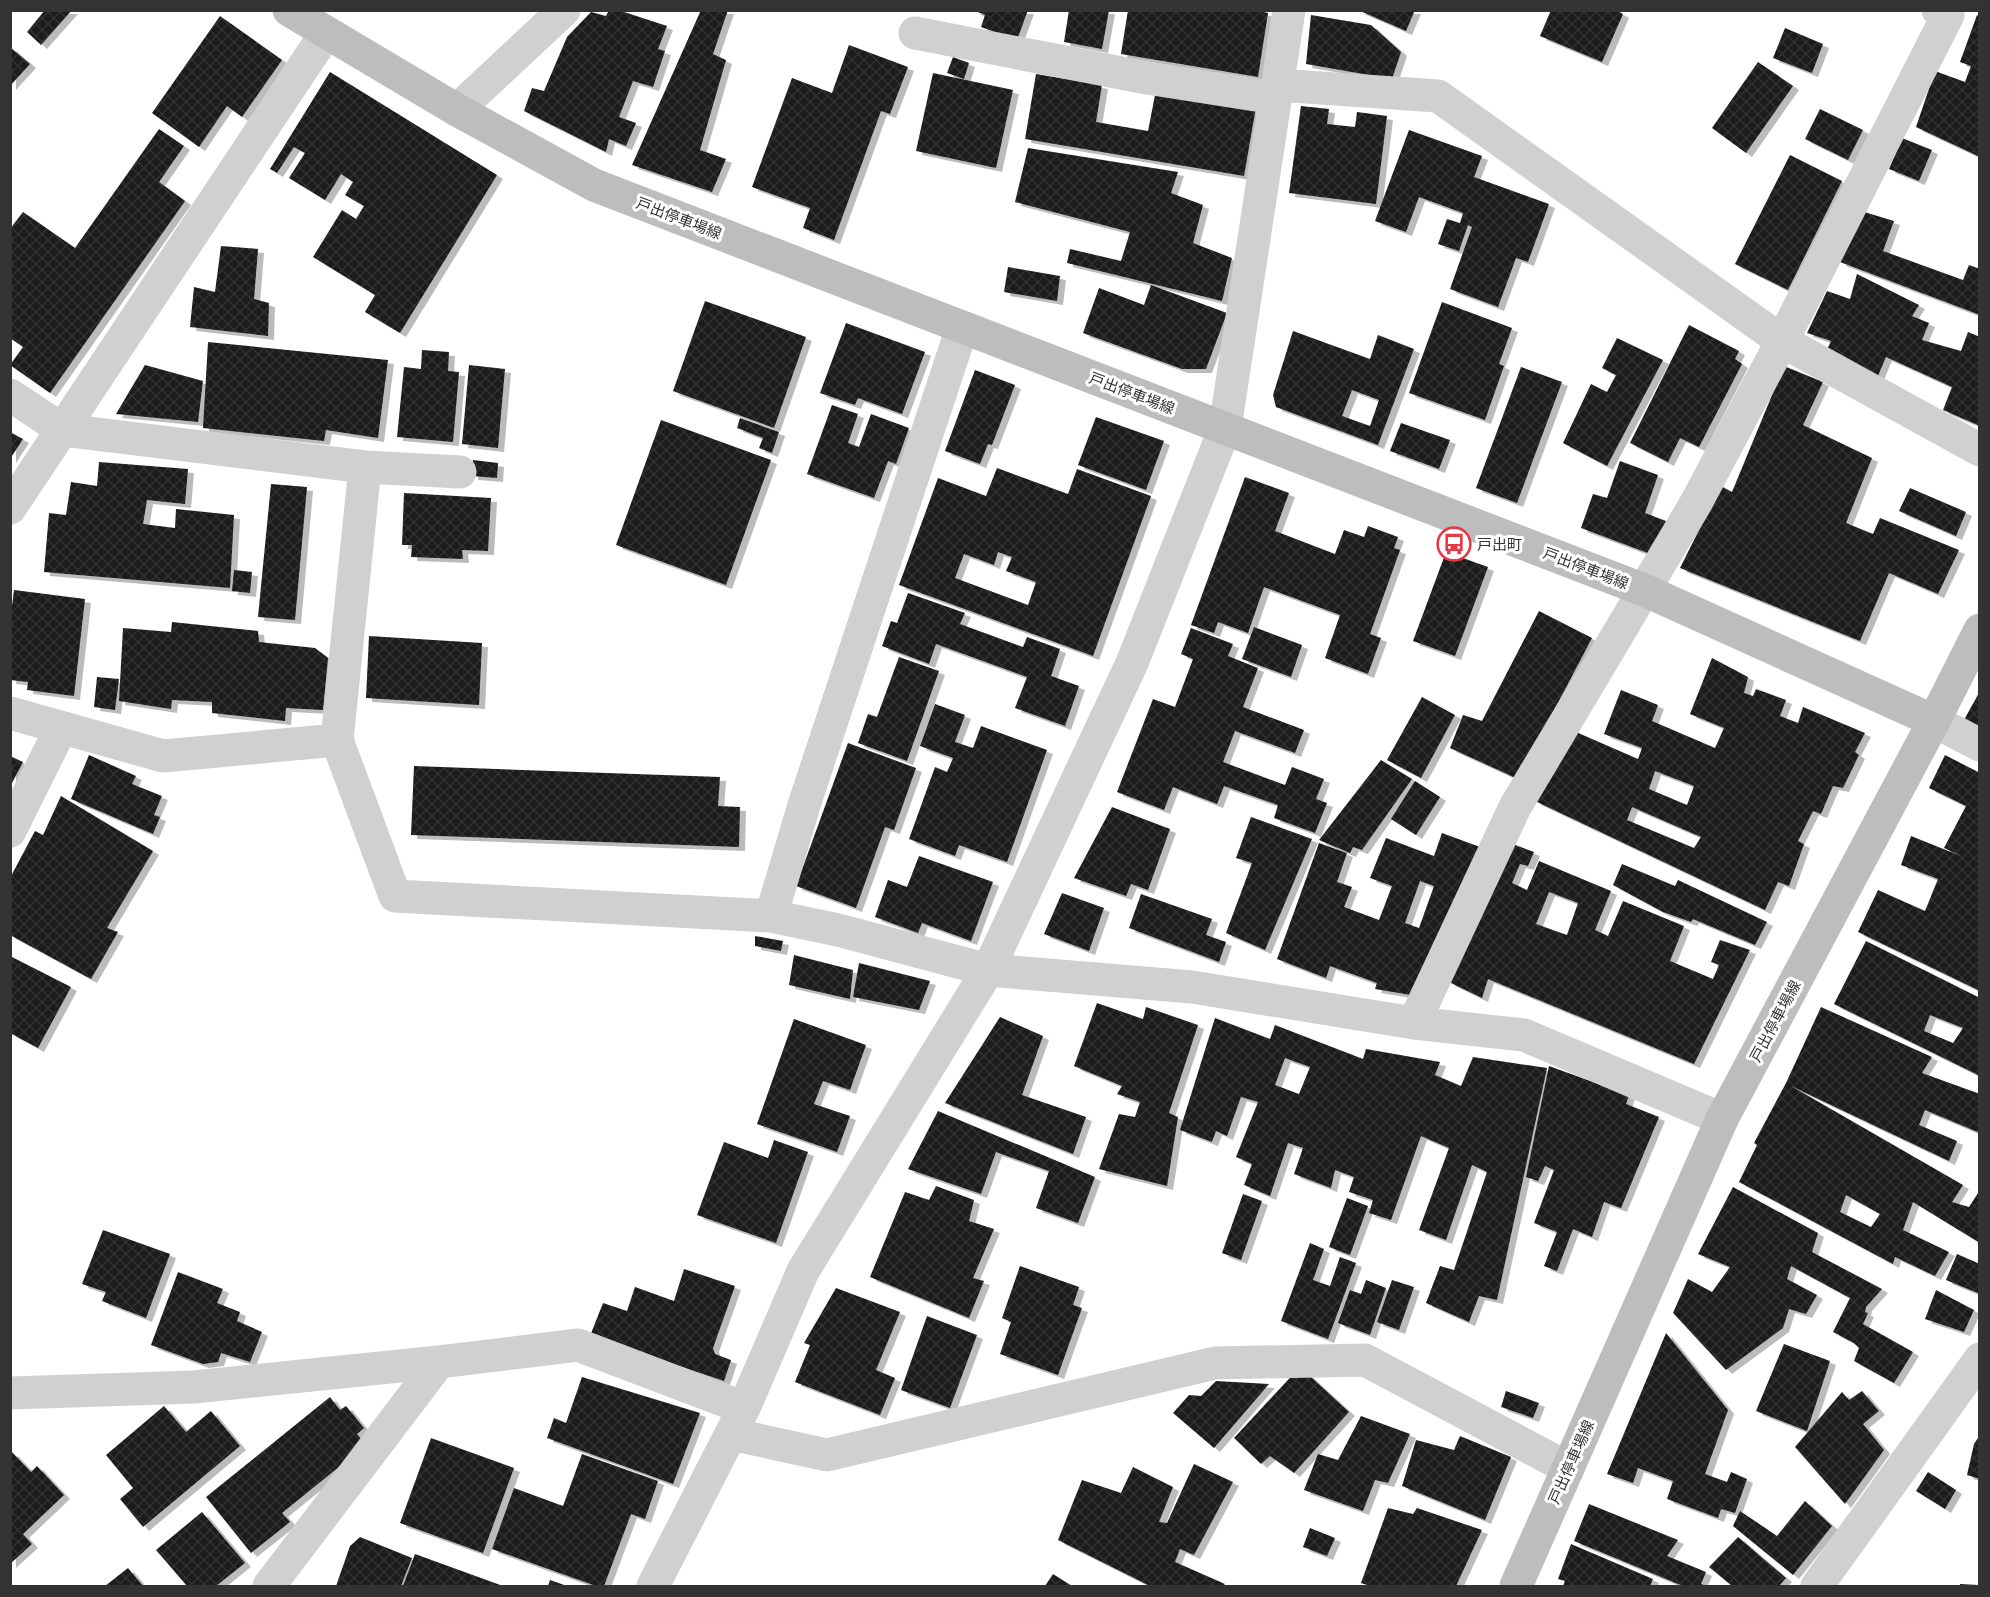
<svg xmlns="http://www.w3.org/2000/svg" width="1990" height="1597" font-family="Montserrat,'Noto Sans JP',sans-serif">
	<defs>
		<pattern id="building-cross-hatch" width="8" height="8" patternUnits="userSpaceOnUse" patternTransform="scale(1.5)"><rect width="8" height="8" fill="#1a1a1a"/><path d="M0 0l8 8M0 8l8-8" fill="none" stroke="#333"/></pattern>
		<filter id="shadow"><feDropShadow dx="6" dy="4" stdDeviation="0" flood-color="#0004"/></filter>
	</defs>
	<rect width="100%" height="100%" fill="#fff"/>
	<path fill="url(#building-cross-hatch)" fill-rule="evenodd" filter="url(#shadow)" d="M45,10H72L41,45L27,32Z
		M609,10H618L667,26L658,49L665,51L653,87L633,81L619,117L636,123L626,146L609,139L606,152L524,111L532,88L544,91L567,37L591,12L606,16Z
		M701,10H728L713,54L726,60L700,150L726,159L712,192L632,165Z
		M973,10H1028L1017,40L981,27L985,15Z
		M1069,10H1109L1102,49L1064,42Z
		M1128,10H1254L1268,13L1258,77L1121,54Z
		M1358,10H1415L1406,31Z
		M1551,10H1616L1623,14L1602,62L1540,36Z
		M1311,15L1371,25L1401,52L1392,79L1306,64Z
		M1977,15L1980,17V157L1916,127L1935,71L1965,82L1971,66L1960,62Z
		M220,16L282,60L242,117L227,106L199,147L152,113Z
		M1785,28L1823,44L1812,73L1773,58Z
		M849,45L908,67L890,114L881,111L834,240L803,228L810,208L752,187L792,78L832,93Z
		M10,47L30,64L10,86Z
		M953,57L969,63L964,79L947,73Z
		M1758,62L1793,86L1746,153L1712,128Z
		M330,72L497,175L400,333L365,312L375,295L313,257L342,210L356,219L364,206L345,195L353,182L341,174L325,200L289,178L305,153L294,147L277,173L270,169Z
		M933,73L1013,90L996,168L916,151Z
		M1036,74L1102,85L1096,122L1148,131L1156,90L1256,107L1244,176L1025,139Z
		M1301,106L1329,109L1327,124L1355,127L1357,112L1387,116L1376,204L1289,193Z
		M1820,109L1863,130L1848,160L1805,139Z
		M159,129L184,146L159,182L185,201L50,393L10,365L23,347L10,338V229L23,212L75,248Z
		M1409,130L1482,156L1474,177L1549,204L1528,262L1516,258L1498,307L1450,289L1472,227L1468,225L1459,251L1438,244L1447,219L1460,223L1463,213L1419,197L1406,232L1375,221Z
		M1902,138L1932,150L1919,181L1889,169Z
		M1028,148L1178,172L1171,193L1203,205L1193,243L1232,258L1222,301L1067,263L1070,249L1121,261L1130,232L1015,202Z
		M1790,155L1842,181L1788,290L1735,264Z
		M1861,211L1894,221L1883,251L1963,280L1969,265L1980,269V315L1840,262Z
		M221,246L258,249L254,299L269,303L268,336L190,327L194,287L215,292Z
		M1008,267L1060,276L1057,301L1004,292Z
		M1857,274L1919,305L1912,316L1929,323L1922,340L1961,351L1968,332L1980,337V426L1943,410L1952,387L1886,357L1877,378L1825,354L1831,341L1807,333L1827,291L1850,299Z
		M1151,285L1227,313L1206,369H1182L1083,333L1099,288L1144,305Z
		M705,301L806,337L774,428L673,391Z
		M1442,302L1512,328L1499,364L1504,366L1485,420L1409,393Z
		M846,323L925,352L902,414L858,398L855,405L820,393Z
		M1689,325L1739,351L1735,359L1742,364L1699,447L1680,438L1668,462L1630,443Z
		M1293,331L1370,359L1378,335L1414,349L1378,445L1276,407L1273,395ZM1352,390L1379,400L1370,426L1342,416Z
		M1617,338L1663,360L1607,466L1563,443L1591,384L1607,392L1616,375L1602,368Z
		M208,342L388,360L378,438L326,430L324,441L203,428Z
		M422,350L449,352L448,371L459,372L453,442L397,437L404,367L421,369Z
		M145,365L203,381L198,422L116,414Z
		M469,365L505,369L498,448L462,444Z
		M1784,366L1823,382L1803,425L1872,458L1846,523L1873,534L1880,518L1959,550L1938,594L1889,573L1860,641L1680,568L1721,486L1732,492Z
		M1521,367L1562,382L1517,503L1476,488Z
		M975,370L1015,385L992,445L988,444L980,464L945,451Z
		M832,405L858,414L848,443L859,447L871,414L909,428L896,464L888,461L874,498L807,474Z
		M1096,417L1164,441L1146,490L1078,465Z
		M740,418L779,432L772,453L759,448L763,438L737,428Z
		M661,420L771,460L726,585L616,545Z
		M1401,423L1450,440L1439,469L1390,451Z
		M10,432L23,439L10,459Z
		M473,460L498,463L497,478L472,476Z
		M1620,461L1658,475L1645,513L1666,521L1653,555L1581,528L1593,494L1607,498Z
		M99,462L188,469L185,504L147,500L143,524L175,528L176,509L234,515L230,588L44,572L49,513L66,515L71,482L97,486Z
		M997,468L1068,494L1077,469L1151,496L1093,656L899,585L938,478L986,496ZM998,552L1012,557L1006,571L1036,582L1028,605L955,578L964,554L994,565Z
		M1245,477L1289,493L1275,531L1335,554L1344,530L1364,537L1368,526L1398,537L1394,548L1400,550L1370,634L1381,638L1368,674L1325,658L1340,615L1264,587L1248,633L1218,622L1214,633L1191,625Z
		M271,484L307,487L295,620L258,617Z
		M1910,488L1966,512L1956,536L1899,511Z
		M404,493L491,498L488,551L462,550L463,559L411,557L412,545H402Z
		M1446,552L1488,567L1455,656L1413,641Z
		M234,570L252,572L250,593L232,591Z
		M14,590L85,599L74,696L27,690L28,682L10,680V622Z
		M908,593L965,613L960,624L1023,647L1027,637L1060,649L1051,676L1079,686L1065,726L1015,708L1027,677L936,644L929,664L882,646L891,621L897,623Z
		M1539,611L1592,638L1518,779L1450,748L1463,715L1482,721Z
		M172,622L258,631L259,642L315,648L328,658L323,710L286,708L285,721L212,713V702L172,700L171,709L119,701L123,628L171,632Z
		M1254,627L1302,645L1291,677L1242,659Z
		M1191,628L1233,644L1228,656L1258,668L1243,707L1304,730L1295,753L1235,731L1223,762L1285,785L1292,767L1324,779L1316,799L1327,803L1315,833L1274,818L1278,805L1224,786L1217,804L1173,787L1164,810L1117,792L1153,699L1175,707L1193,659L1181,654Z
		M369,636L482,643L479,705L366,698Z
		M899,657L939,671L907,761L858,743L868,714L877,717Z
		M1712,658L1748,677L1744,693L1753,696L1756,689L1786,700L1780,716L1798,723L1803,707L1865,733L1855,752L1859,755L1843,788L1833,786L1821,814L1813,811L1798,841L1804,844L1789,886L1778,882L1765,910L1535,801L1576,732L1638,759L1642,748L1604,734L1621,690L1658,705L1652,721L1715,748L1724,728L1690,714ZM1655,771L1694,786L1687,805L1649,789ZM1632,807L1701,837L1694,848L1627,820Z
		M97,677L119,679L115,710L94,707Z
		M1980,691V728L1964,720Z
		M1422,697L1455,715L1421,778L1387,760Z
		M935,704L965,715L955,742L973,748L981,726L1047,750L1007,862L959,845L955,856L909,839L935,767L947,772L953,758L920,746Z
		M848,743L916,768L894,830L885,827L856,908L796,886Z
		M89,755L136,776L132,784L162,796L154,815L160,817L153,834L71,799Z
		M1945,755L1980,773V991L1858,932L1878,890L1925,911L1938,879L1901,865L1911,836L1961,856L1944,848L1966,806L1929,788Z
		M10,756L23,762L10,787Z
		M1381,760L1412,779L1362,850L1353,847L1350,853L1319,840Z
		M414,766L720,777L718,806L740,807L739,847L411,835Z
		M1415,781L1440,797L1416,835L1391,819Z
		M61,796L153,851L107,928L118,932L91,979L10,935V878L35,831L43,835Z
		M1112,807L1170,829L1148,890L1131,884L1126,896L1074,878Z
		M1251,817L1312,839L1265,950L1226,933L1252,863L1236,858Z
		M1442,833L1480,847L1417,996L1375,989L1377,983L1330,966L1326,978L1277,959L1319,843L1347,853L1337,882L1352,887L1344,907L1379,920L1392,886L1370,878L1386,838L1434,856ZM1420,881L1434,886L1419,928L1405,923Z
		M1510,843L1534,852L1528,866L1520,864L1512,883L1527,890L1539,861L1611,891L1595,930L1608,936L1623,901L1684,926L1670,961L1713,979L1719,965L1711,962L1720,940L1750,950L1694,1064L1488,979L1482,998L1449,982ZM1549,892L1578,903L1567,935L1536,924Z
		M919,856L993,882L971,941L922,923L918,933L875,917L888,880L907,887Z
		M1622,864L1675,886L1678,880L1767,922L1755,945L1693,919L1691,922L1663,912L1613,885Z
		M1062,893L1104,908L1089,951L1044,934Z
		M1141,894L1212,919L1206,935L1226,942L1219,962L1129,928Z
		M755,936L783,941L781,951L755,946Z
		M1866,941L1980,998V1076L1834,1004ZM1930,1015L1963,1028L1953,1043L1924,1031Z
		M794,955L853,970L850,999L789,985Z
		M10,956L71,987L38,1048L10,1033Z
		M859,963L930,981L919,1010L853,997Z
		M1097,1003L1143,1019L1146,1007L1198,1025L1169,1113L1178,1117L1167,1186L1099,1169L1119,1114L1135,1117L1140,1102L1117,1094L1122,1086L1074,1066Z
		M1821,1007L1932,1057L1922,1073L1980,1094V1133L1925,1110L1919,1125L1957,1141L1949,1161L1791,1086L1963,1185L1952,1202L1969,1207L1980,1190V1243L1913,1202L1903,1230L1949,1252L1935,1276L1895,1257L1893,1264L1739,1182L1757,1145L1754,1143L1786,1083ZM1846,1195L1880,1214L1871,1227L1840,1212Z
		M1000,1017L1043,1036L1022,1095L1086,1117L1073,1154L945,1103Z
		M1215,1018L1270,1039L1275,1025L1363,1059L1366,1049L1440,1062L1435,1075L1461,1086L1473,1057L1547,1068L1497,1300L1479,1296L1469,1322L1426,1303L1440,1266L1454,1270L1487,1172L1472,1165L1446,1240L1419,1230L1449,1148L1421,1136L1391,1220L1369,1213L1373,1200L1349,1192L1354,1177L1335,1170L1331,1188L1294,1174L1303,1148L1288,1143L1270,1196L1244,1185L1252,1164L1236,1157L1258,1102L1241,1097L1227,1136L1216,1131L1212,1142L1180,1130ZM1285,1058L1310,1067L1299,1094L1275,1085Z
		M794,1019L866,1045L850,1090L823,1081L814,1104L850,1116L837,1152L757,1124Z
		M1549,1066L1629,1095L1626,1104L1659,1117L1621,1208L1604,1202L1592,1237L1573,1229L1557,1271L1544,1266L1557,1232L1534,1223L1554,1170L1545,1166L1538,1181L1526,1177Z
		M938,1111L1095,1177L1078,1223L1036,1208L1049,1171L996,1152L981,1194L908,1169Z
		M774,1140L808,1152L776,1243L697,1215L724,1142L768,1158Z
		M936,1186L974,1200L969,1221L994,1229L973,1278L984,1281L969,1318L870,1277L905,1192L929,1200Z
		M1733,1187L1818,1233L1812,1252L1882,1289L1866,1307L1865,1312L1868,1313L1863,1324L1913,1352L1894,1383L1854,1361L1859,1348L1854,1343L1833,1332L1850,1298L1791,1266L1787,1279L1817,1295L1806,1314L1789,1309L1783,1328L1726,1370L1673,1313L1688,1279L1712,1292L1730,1267L1698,1254Z
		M1243,1194L1262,1201L1241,1260L1222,1253Z
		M1347,1198L1368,1206L1350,1255L1329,1247Z
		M103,1230L170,1254L146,1318L102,1301L106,1292L82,1284Z
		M1310,1243L1324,1249L1313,1280L1330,1286L1340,1257L1356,1263L1328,1339L1281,1321Z
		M1957,1254L1980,1264V1294L1946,1280Z
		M1020,1266L1079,1287L1073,1305L1082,1308L1058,1375L1000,1354L1011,1322L1002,1318Z
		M684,1269L735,1286L713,1348L715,1354L731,1360L724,1381L590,1336L603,1303L627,1311L635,1287L674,1301Z
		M178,1272L223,1289L217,1303L240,1312L237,1321L262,1332L250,1362L221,1353L218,1362L203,1364L151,1345Z
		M1366,1280L1386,1288L1370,1335L1338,1323L1350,1290L1361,1294Z
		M1392,1280L1414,1287L1399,1330L1377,1322Z
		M836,1288L900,1312L876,1370L895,1378L880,1415L795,1382L810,1345L804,1343Z
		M1936,1290L1974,1310L1964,1332L1925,1319Z
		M927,1316L977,1335L950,1408L901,1390Z
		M1666,1333L1728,1410L1705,1474L1727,1482L1731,1472L1747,1479L1735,1513L1721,1509L1718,1518L1667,1499L1673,1481L1638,1468L1633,1483L1607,1474Z
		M1784,1344L1830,1361L1807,1431L1756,1411Z
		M1300,1367L1349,1412L1294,1473L1270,1456L1261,1464L1234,1438Z
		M582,1377L700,1413L673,1484L547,1438L554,1418L566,1423Z
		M1216,1381L1269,1384L1214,1448L1173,1413L1189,1395L1201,1396Z
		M1506,1391L1539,1403L1533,1418L1501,1407Z
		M1862,1391L1879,1411L1863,1424L1884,1450L1845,1504L1795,1447L1842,1392L1849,1400Z
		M330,1397L340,1410L346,1406L364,1428L357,1434L366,1445L282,1513L290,1522L251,1553L206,1497Z
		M164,1406L186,1432L211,1411L240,1446L143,1527L120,1499L133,1488L106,1455Z
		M1361,1416L1410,1434L1388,1483L1375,1480L1363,1511L1304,1490L1318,1454L1338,1460Z
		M1980,1435V1479L1967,1475L1974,1444Z
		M1460,1436L1511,1457L1485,1520L1402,1486L1416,1440L1454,1450Z
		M431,1438L514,1468L483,1553L400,1523Z
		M12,1452L31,1472L37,1466L64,1495L23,1534L32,1544L10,1564V1454Z
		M582,1454L658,1481L645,1519L631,1514L604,1586H596L492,1549L514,1488L563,1506Z
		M1194,1464L1233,1482L1194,1555L1180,1549L1175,1562L1225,1584L1223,1586H1150L1058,1540L1082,1480L1121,1493L1133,1467L1173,1487L1159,1522L1167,1523Z
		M1928,1472L1956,1490L1945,1509L1916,1491Z
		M1805,1501L1832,1526L1793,1575L1733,1526L1740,1511L1777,1536Z
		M1589,1504L1678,1540L1667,1556L1706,1572L1701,1584L1707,1586H1683L1574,1541Z
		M1388,1508L1413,1514L1417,1508L1482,1530L1456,1586H1370L1361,1583Z
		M202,1512L245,1563L216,1586H187L156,1550Z
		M1310,1528L1335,1538L1327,1556L1303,1547Z
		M360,1537L412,1558L401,1586H336L350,1546Z
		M1738,1537L1786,1578L1779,1586H1732L1709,1567Z
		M1571,1544L1653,1579L1650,1586H1563L1565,1581L1558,1579Z
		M415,1554L503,1586H403Z
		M128,1568L143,1586H105Z
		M1053,1574L1072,1586H1045Z
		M550,1580L567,1586H548Z
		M1960,1584L1978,1585V1586H1960Z"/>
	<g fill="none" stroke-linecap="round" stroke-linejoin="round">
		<path stroke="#d0d0d0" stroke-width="33" d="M915,33L1147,78L1275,98
			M1277,85L1438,96L1782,341L1980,450
			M457,110L564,10
			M962,328L805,802L771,916L838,930L988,970L1192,987L1414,1023L1524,1035L1722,1119
			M10,395L63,430L365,467L337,740L163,756L10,713
			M365,467L460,472
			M10,508L326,33
			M1934,721L1980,745
			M337,740L395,896L771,916
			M10,831L61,728
			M1414,1023L1515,807L1696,503L1782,341L1948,15L1938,10
			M10,1393L194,1387L439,1362L578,1345L744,1408
			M731,1434L827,1455L1215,1363L1365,1360L1568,1468
			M269,1586L439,1362
			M653,1586L744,1408L803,1271L988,970L1132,663L1225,428L1289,10
			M1817,1586L1980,1359"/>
		<path stroke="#bdbdbd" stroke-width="33" d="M289,10L457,110L594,185L1644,590L1934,721
			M1516,1586L1722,1119L1934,721L1980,630"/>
	</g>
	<defs>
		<g id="bus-ring" transform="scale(1.725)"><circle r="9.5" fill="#fff" stroke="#e63946" stroke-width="1.5"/><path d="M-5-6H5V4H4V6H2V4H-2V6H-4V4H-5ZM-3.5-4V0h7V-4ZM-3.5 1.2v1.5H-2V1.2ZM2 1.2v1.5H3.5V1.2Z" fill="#e63946"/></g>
	</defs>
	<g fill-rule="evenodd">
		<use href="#bus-ring" x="1454" y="544"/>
	</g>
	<g text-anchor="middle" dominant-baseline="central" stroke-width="6" stroke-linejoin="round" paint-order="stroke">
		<g font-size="15" fill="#333" stroke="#fff">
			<text transform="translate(679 218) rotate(21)">戸出停車場線</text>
			<text transform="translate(1132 393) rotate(21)">戸出停車場線</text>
			<text transform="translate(1586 568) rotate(21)">戸出停車場線</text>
			<text transform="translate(1775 1021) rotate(-62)">戸出停車場線</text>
			<text transform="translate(1571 1462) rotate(-66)">戸出停車場線</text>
		</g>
		<g font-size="15" fill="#333" stroke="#fff" text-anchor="start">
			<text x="1477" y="544">戸出町</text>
		</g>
	</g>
	<rect width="1990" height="1597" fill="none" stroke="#333333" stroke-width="24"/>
</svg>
